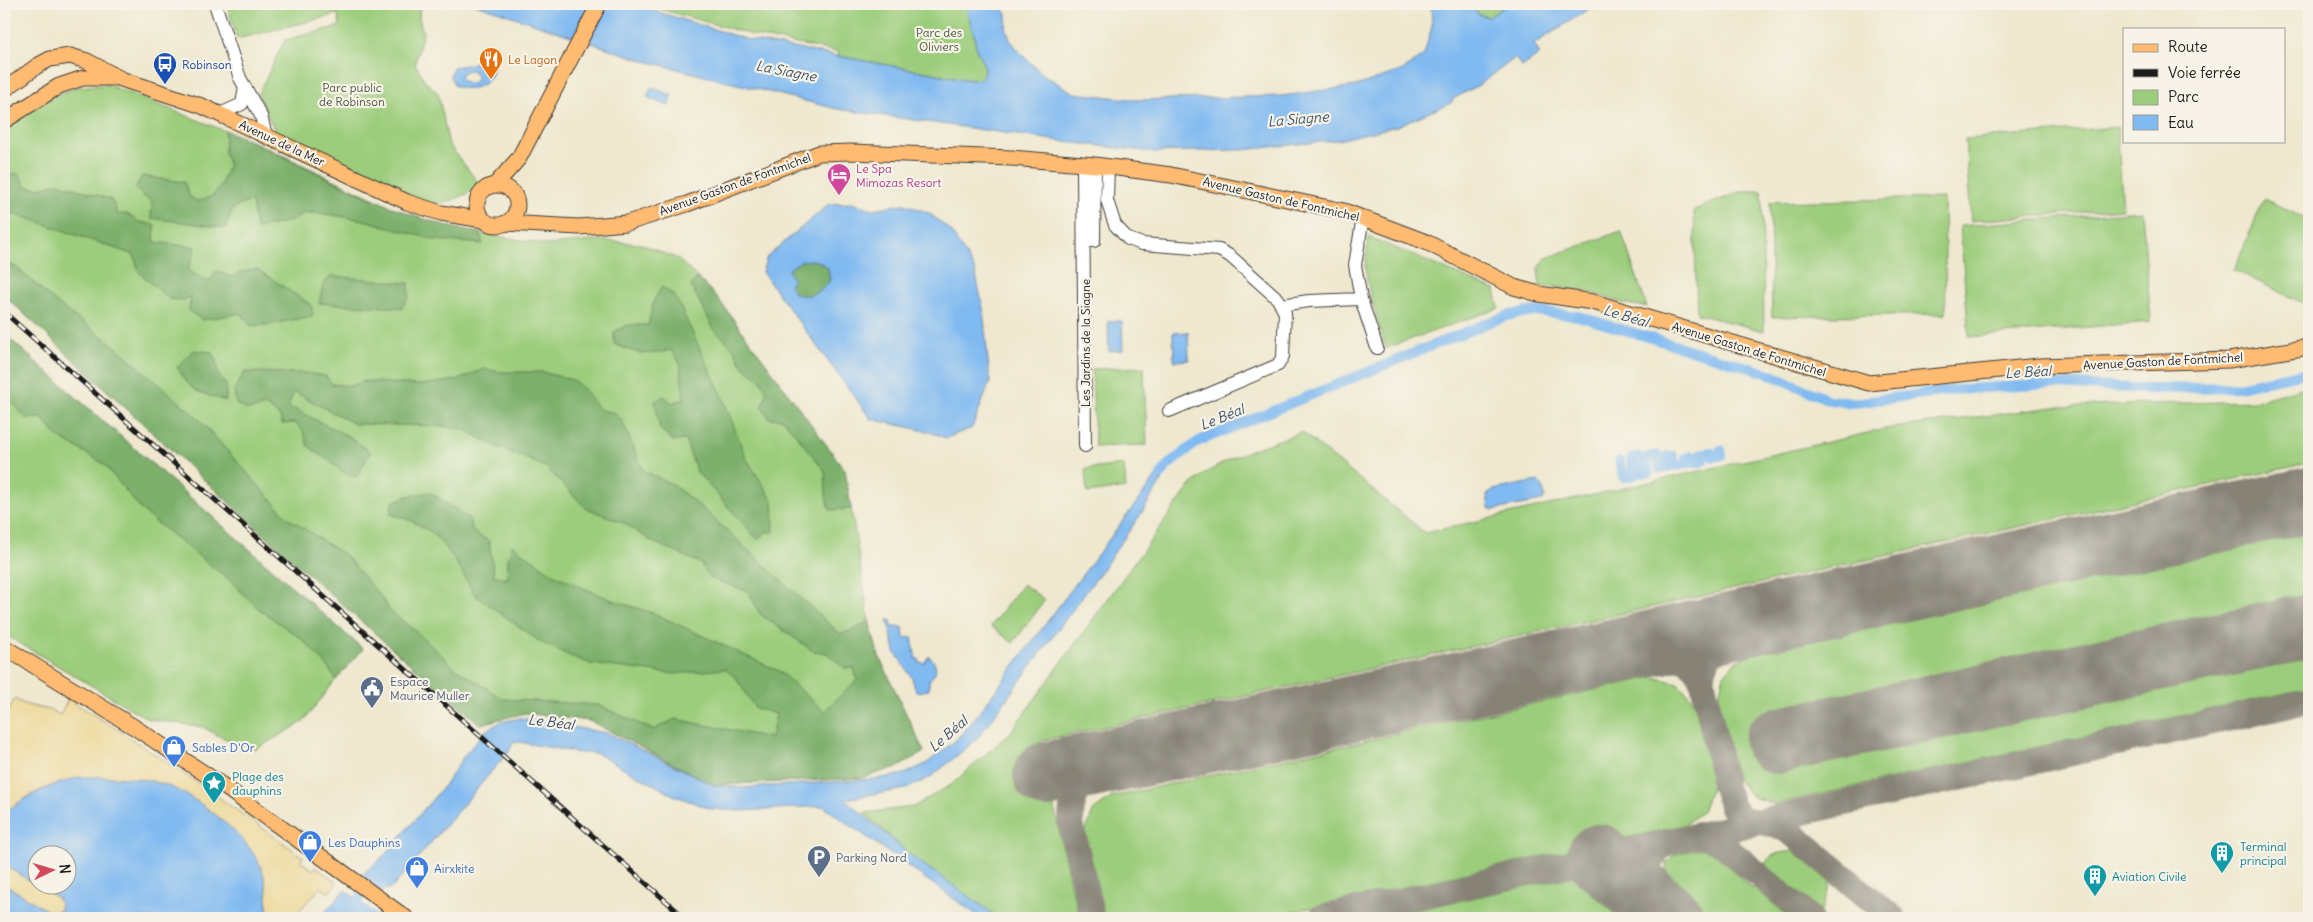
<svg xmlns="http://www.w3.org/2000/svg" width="2313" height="922" font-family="Delius,sans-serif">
	<rect width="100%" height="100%" fill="#f7f3e8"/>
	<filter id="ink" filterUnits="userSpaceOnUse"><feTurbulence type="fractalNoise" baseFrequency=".02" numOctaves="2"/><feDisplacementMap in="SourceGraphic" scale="10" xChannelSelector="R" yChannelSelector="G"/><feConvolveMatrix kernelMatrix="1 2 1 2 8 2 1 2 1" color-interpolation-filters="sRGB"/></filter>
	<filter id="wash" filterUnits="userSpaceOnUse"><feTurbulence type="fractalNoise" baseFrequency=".0096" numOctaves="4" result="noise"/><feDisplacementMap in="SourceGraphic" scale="20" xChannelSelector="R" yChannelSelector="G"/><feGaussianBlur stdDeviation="1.12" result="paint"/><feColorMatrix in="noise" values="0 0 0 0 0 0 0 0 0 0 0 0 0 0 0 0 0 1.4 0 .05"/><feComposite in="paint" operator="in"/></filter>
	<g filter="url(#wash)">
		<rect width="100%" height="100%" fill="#efe8cf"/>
		<path fill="#9ccd7c" stroke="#5c744c" d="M227,4H420L419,18L423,33L415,63L425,81L438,93L449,145L481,186C461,197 444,207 420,202L276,133L258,94L285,40L340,26L338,14L237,39Z
			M642,4H965L974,35L977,52L981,57L984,66V73L981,79L970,80L838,56L839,52L760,37Z
			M1471,4H1508L1489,17L1478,14Z
			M106,84L261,145L402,212L456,229L549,245L600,240L641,244L678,259L716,296L845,470L869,621L878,654L924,752L900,766L862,778L714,785L590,721L525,713L480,724C317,586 161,441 4,295V128L49,97L78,87Z
			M2117,127L2123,209L1971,221L1965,139Z
			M1743,191H1762L1764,331L1697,314L1694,210Z
			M1944,198L1946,314L1772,317L1770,202Z
			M2264,199L2309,220V306L2234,270Z
			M2142,211L2151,322L1969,337L1960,226Z
			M1621,231L1647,307L1626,304L1581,290L1540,286L1538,269L1546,258Z
			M1369,237L1495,290L1499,308L1386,348L1370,295L1365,266Z
			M4,334L363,649L344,669L303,722L256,749L221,737L203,727L148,719L4,634Z
			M1144,367L1147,445L1095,447L1092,369Z
			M2309,386V463L1040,741L1071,888L1081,918H998L910,855L864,813L913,807L951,785L1010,733L1191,485C1222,457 1263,446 1302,432L1425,533L1885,429L2054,407L2255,401Z
			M1124,465L1126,488L1087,493L1085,469Z
			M2309,533V688L1775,804L1753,797L1736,778L1718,698L1724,675L1735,662L1749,655Z
			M1023,584L1045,600L1013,643L991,626Z
			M1653,677L1678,683L1695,702L1712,785L1702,812L1684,825L1265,918H1101L1085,834L1093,811L1112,797Z
			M1709,847L1751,888L1763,887L1799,918H1713L1673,885L1667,874L1666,863L1672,858V855Z
			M1798,851L1830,876V885L1822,909L1814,911L1763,869C1768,852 1782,852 1798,851Z
			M1576,876L1587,879L1636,918H1377Z"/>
		<path fill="#7db06c" stroke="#4c6644" d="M225,130C308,164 392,219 480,233L483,244L435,240L364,220L319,213H305L290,221L256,229L252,202L244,203L232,210L226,228L151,218L152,201L143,196L135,188L142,176L184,182L190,197L197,201C223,196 219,184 229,165L224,153Z
			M4,173L19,174L26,187L40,188L58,183L110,199L114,204L117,214H127L139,222L155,225L154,242L196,247L188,271L210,282L216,271L231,277L241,272L257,269L311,305L313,316L267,325L251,326L241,313L202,320L189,311L191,297L183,300L169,299L139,272L134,255L4,210Z
			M812,260L820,262L828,268L830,280C823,290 802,305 792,290C788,285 789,277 788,270L801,261Z
			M4,261L17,268L60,306L111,343L197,417L287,517L346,556L381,597L390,611L418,633L455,668L503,699L598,705L653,730L675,719L771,738L776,714L755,708L736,678L725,669L674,674L591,664L568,655L539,641L475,595L453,557L433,533L412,521L391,514L392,503L407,496L430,492L469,519L473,532L489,541L494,575L507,579L508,559L512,545L555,575L586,589L612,600L653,613L779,671L824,711L857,680L854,668H845L827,653L813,651L760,614L749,592L710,578L700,563L651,541L624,523L586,508L546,467L493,445L464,429L440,426L355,424L294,392L288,406L350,437L370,452L357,477L348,475L308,446L303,431L295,423L282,424L280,417L267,406L248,410L236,404L234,390L245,372L306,373L326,376L332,384L351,386L364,381L419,385L458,380L484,369L500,372H542L573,380L587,392L596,406L601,410L615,413L622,421L643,470L673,485L701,507L840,634L854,630L869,621L878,654L924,752L900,766L862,778L714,785L590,721L525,713L480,724C317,586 161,441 4,295Z
			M331,276L409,283V297L401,308L319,303L323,285Z
			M697,278L716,296L845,470L851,509L830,510L826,496L825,471L783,419L769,418L762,406L767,393L761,380L744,367L733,348L714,329L691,286Z
			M662,287L675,296L721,393L746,458L773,501L774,532H766L758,540L697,472L685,440L673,441L660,429L655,401L664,396L672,403L684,399L680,363L671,350C645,356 640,355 614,344V332L627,325H648L654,300Z
			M4,334L363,649L336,680L325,663L303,640L259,609L227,578L143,512L104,464L57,436L42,418H26L4,393Z
			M194,350L211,352L216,360L218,374L226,385V401C196,391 194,395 177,367Z"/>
		<path fill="#eeda9e" stroke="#857b5d" d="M15,699C31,710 43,705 60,715L68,699C149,748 226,802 303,857L300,861L313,870L315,867L337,882L329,893L321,887L292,918H266L267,911L163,784C104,772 51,773 4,814V719Z
			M4,865L58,898L61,909L51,913L4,884Z"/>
		<path fill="#80baf1" stroke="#4e6b86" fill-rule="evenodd" d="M476,4H632L749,40L970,80L981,79L984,72V66L981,57L977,52L974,35L965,4H1001L1007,15L1006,27L1010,40L1024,57L1044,75L1074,93L1137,100L1281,96L1356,86L1403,70L1424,55L1432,26L1431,4H1471L1478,14L1489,17L1508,4H1597L1534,44L1540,54L1522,67L1515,58L1479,85L1453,99L1451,103L1397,126L1338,140L1242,150L1153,152L1067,142L837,109L645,61Z
			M486,53L491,56C503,80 473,96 454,85L450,75L454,67L472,64ZM469,70L474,71L477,75V79L472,83L465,82L460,78L462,73Z
			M652,87L672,96L668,106L647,97Z
			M851,203L873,209L904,204L929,213L951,231L975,270L983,308L990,382L972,428L946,438L930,432L871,419L762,272L767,257L829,204ZM812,260L820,262L828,268L830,280C821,293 807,300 793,292V289L789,285L793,280L788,270L801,261Z
			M1108,321H1122L1123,350L1109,351Z
			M1188,332L1189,360L1174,361L1173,333Z
			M1168,465L1169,469L1143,511L1097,577L976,740L931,777L906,789L845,799L910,855L995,915L992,918H981L823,806L742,811L711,809L673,795L596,753H581L513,741L510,750L392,888L379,891L361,876L387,853L447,782L464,756L485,731L501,722L520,718L607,733L714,785L742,788L876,779L904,774L926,764L955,741L969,726L1164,466Z
			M1538,481L1542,485L1545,496L1542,501L1493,510L1489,508L1487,494L1493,490Z
			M888,620H891L892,627H903L904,638L912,637L916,659H919V662L924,663L929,656C938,665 938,673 929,680V690L916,692L912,678L895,652Z
			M80,777C108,777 136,776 163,784C194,794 244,833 259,863C267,879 269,900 266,918H4V884L51,913H56L61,909L58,898L4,865V814C26,794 52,785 80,777ZM38,854H68V884H38Z
			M345,890L380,918H320Z"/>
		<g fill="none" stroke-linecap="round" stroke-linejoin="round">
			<path stroke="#80baf1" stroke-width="10" d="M1619,461L1624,477L1634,475L1631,459L1638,457L1642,473L1649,472L1646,458L1657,455L1660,469L1668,467L1665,457L1673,456L1675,466L1687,464L1686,458L1692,456L1694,463L1703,461L1701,454L1711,452L1713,457L1722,455L1721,450
				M1161,475L1168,465L1199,441L1490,322L1510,315L1535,311L1578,316L1767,373L1829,400L1854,403L1963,389L2056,384L2149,389L2238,387L2309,372
				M358,900L370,887"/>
			<path stroke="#868276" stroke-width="26" d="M1633,647H1656L1675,651L1696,668L1702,678L1725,787L1732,807L1737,814L1746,820L1777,825L1789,831L1893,918
				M1702,678C1708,648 1717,639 1743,623
				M1700,835L1717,840L1810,918
				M1656,905C1644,881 1645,863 1664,843
				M1092,918L1071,824C1070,786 1089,772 1122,759
				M1321,918L2309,701"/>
			<path stroke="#868276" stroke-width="66" d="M1777,741L2309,626
				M1046,775L2309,500
				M1599,857L1671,918"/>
		</g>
	</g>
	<g filter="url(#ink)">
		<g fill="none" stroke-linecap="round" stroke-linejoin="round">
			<g stroke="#3c3b37" stroke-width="14">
				<path id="minor" d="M215,4L240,78L261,116L266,136
					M220,114L242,104L245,87
					M1083,164L1085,446
					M1108,167L1107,200L1111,213L1115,225L1128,239L1142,244L1219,250L1230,256L1278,299L1285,313L1283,356L1278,365L1169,411
					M1363,217L1355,265L1361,299L1377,348
					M1085,241H1094L1095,165
					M1281,305L1309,301L1361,299"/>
			</g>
			<g stroke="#3c3b37" stroke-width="17">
				<path id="major" d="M4,90L37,66L50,59L70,56L87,61L121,79L202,106L407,202L441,213L484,220
					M4,121L59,86L83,78H114
					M496,184L519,158L599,4
					M477 205a20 20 0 1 1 40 0a20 20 0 1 1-40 0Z
					M505,223L579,227L627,223L687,204L819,153L851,152L1011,158L1095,165L1171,175L1344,211L1426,242L1514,287L1539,294L1593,302L1869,383L2039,366L2229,360L2309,347
					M4,647L134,727L222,785L406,918"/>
			</g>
			<use href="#minor" stroke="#fff" stroke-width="12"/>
			<use href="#major" stroke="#ffbb71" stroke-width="15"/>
			<g stroke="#1c1c1c" stroke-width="5">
				<path id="rail" d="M4,312L685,918"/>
			</g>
			<use href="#rail" stroke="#f7f3e8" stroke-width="3" stroke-dasharray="9" stroke-linecap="butt"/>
		</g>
	</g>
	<defs>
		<g id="restaurant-pin" transform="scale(1.25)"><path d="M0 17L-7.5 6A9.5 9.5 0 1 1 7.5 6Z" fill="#e8710a" stroke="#f7f3e8"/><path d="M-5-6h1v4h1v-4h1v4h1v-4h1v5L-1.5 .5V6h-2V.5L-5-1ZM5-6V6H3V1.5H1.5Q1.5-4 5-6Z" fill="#fff"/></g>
		<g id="bus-pin" transform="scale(1.25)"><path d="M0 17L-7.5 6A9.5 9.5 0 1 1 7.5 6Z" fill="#1a4fb4" stroke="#f7f3e8"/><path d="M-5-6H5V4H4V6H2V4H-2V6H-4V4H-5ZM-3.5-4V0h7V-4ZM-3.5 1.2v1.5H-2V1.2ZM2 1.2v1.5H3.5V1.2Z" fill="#fff"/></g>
		<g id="hotel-pin" transform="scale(1.25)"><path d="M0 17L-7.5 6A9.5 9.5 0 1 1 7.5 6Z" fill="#d1479c" stroke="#f7f3e8"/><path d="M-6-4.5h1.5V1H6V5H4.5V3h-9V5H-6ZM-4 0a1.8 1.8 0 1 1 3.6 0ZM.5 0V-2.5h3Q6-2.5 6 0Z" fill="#fff"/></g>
		<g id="civic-pin" transform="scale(1.25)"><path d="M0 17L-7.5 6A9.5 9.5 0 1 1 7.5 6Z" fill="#5c6f8a" stroke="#f7f3e8"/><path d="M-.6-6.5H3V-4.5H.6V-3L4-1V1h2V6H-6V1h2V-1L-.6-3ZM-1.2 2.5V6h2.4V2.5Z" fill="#fff"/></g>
		<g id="shop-pin" transform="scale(1.25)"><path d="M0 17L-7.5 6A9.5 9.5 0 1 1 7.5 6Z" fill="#3f7fe0" stroke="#f7f3e8"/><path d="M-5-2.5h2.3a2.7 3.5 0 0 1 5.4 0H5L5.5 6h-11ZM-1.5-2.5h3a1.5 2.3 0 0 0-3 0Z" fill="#fff"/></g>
		<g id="sight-pin" transform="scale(1.25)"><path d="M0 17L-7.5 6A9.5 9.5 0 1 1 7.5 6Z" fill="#0f9aa8" stroke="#f7f3e8"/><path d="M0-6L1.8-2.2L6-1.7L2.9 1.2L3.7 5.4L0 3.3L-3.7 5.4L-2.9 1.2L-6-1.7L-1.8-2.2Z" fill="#fff"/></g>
		<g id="building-pin" transform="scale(1.25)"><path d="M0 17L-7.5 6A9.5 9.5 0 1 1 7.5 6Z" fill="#0f9aa8" stroke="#f7f3e8"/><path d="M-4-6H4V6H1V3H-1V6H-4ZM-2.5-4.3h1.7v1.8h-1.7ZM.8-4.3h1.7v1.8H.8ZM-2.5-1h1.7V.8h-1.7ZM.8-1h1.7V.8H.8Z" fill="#fff"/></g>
		<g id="parking-pin" transform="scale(1.25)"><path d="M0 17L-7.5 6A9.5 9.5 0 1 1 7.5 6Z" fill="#5c6f8a" stroke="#f7f3e8"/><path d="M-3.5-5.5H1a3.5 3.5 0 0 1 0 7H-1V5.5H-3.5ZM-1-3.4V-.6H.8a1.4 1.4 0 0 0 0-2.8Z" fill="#fff"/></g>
	</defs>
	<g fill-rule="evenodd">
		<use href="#restaurant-pin" x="491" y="59"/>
		<use href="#bus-pin" x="165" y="64"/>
		<use href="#hotel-pin" x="839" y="175"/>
		<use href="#civic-pin" x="372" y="688"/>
		<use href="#shop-pin" x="174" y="747"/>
		<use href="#sight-pin" x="214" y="783"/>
		<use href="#shop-pin" x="310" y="842"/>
		<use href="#building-pin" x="2222" y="853"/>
		<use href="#parking-pin" x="819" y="857"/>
		<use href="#shop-pin" x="417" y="868"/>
		<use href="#building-pin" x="2095" y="876"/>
	</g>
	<g text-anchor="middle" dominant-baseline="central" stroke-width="4.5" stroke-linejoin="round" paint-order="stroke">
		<g font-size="12" fill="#495a3e" stroke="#f7f3e8">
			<text x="939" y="32">Parc des<tspan x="939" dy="14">Oliviers</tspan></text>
			<text x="352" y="87">Parc public<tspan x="352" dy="14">de Robinson</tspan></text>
		</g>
		<g font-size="12" fill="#c56008" stroke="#f7f3e8" text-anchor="start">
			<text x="508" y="59">Le Lagon</text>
		</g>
		<g font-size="12" fill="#164399" stroke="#f7f3e8" text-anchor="start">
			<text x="182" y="64">Robinson</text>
		</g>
		<g font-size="12" fill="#1c1c1c" stroke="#f7f3e8">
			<text transform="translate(282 143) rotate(25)">Avenue de la Mer</text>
			<text transform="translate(735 184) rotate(-20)">Avenue Gaston de Fontmichel</text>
			<text transform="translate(1281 199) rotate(13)">Avenue Gaston de Fontmichel</text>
			<text transform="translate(1085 343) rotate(-90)">Les Jardins de la Siagne</text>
			<text transform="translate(1749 349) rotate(17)">Avenue Gaston de Fontmichel</text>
			<text transform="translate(2163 361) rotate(-3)">Avenue Gaston de Fontmichel</text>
		</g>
		<g font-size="12" fill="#b23c85" stroke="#f7f3e8" text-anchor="start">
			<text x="856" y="168">Le Spa<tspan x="856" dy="14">Mimozas Resort</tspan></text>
		</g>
		<g font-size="12" fill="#4e5e75" stroke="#f7f3e8" text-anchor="start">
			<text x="390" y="681">Espace<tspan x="390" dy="14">Maurice Muller</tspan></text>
			<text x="836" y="857">Parking Nord</text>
		</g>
		<g font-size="12" fill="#366cbe" stroke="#f7f3e8" text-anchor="start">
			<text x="192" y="747">Sables D'Or</text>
			<text x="328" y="842">Les Dauphins</text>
			<text x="434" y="868">Airxkite</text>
		</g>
		<g font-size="12" fill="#0d838f" stroke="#f7f3e8" text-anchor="start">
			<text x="232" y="776">Plage des<tspan x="232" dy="14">dauphins</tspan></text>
			<text x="2240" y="846">Terminal<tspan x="2240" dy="14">principal</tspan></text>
			<text x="2112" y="876">Aviation Civile</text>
		</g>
		<g font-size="14" font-style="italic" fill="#3f5367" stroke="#f7f3e8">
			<text transform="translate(786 71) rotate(11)">La Siagne</text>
			<text transform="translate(1298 119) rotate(-5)">La Siagne</text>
			<text transform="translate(1626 316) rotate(17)">Le Béal</text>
			<text transform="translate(2028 372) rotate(-3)">Le Béal</text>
			<text transform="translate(1222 417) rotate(-22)">Le Béal</text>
			<text transform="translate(551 722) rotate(7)">Le Béal</text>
			<text transform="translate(948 734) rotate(-41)">Le Béal</text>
		</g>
	</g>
	<rect width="2313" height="922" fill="none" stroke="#f7f3e8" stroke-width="20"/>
	<rect x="2123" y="28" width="162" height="115" fill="#f7f3e8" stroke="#9f9d96"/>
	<rect x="2133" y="44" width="25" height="8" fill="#ffbb71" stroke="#9f9d96"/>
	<text x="2168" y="52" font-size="15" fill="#1c1c1c">Route</text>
	<rect x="2133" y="69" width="25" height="8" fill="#1c1c1c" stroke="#9f9d96"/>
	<text x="2168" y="78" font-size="15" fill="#1c1c1c">Voie ferrée</text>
	<rect x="2133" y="90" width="25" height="15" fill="#9ccd7c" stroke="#9f9d96"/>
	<text x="2168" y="102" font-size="15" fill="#1c1c1c">Parc</text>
	<rect x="2133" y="115" width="25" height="15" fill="#80baf1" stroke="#9f9d96"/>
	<text x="2168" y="128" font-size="15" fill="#1c1c1c">Eau</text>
	<g transform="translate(52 870) rotate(85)"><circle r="24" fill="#f7f3e8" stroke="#9f9d96"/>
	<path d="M0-4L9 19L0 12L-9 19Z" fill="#d1495b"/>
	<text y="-8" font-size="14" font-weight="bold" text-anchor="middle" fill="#1c1c1c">N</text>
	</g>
</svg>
